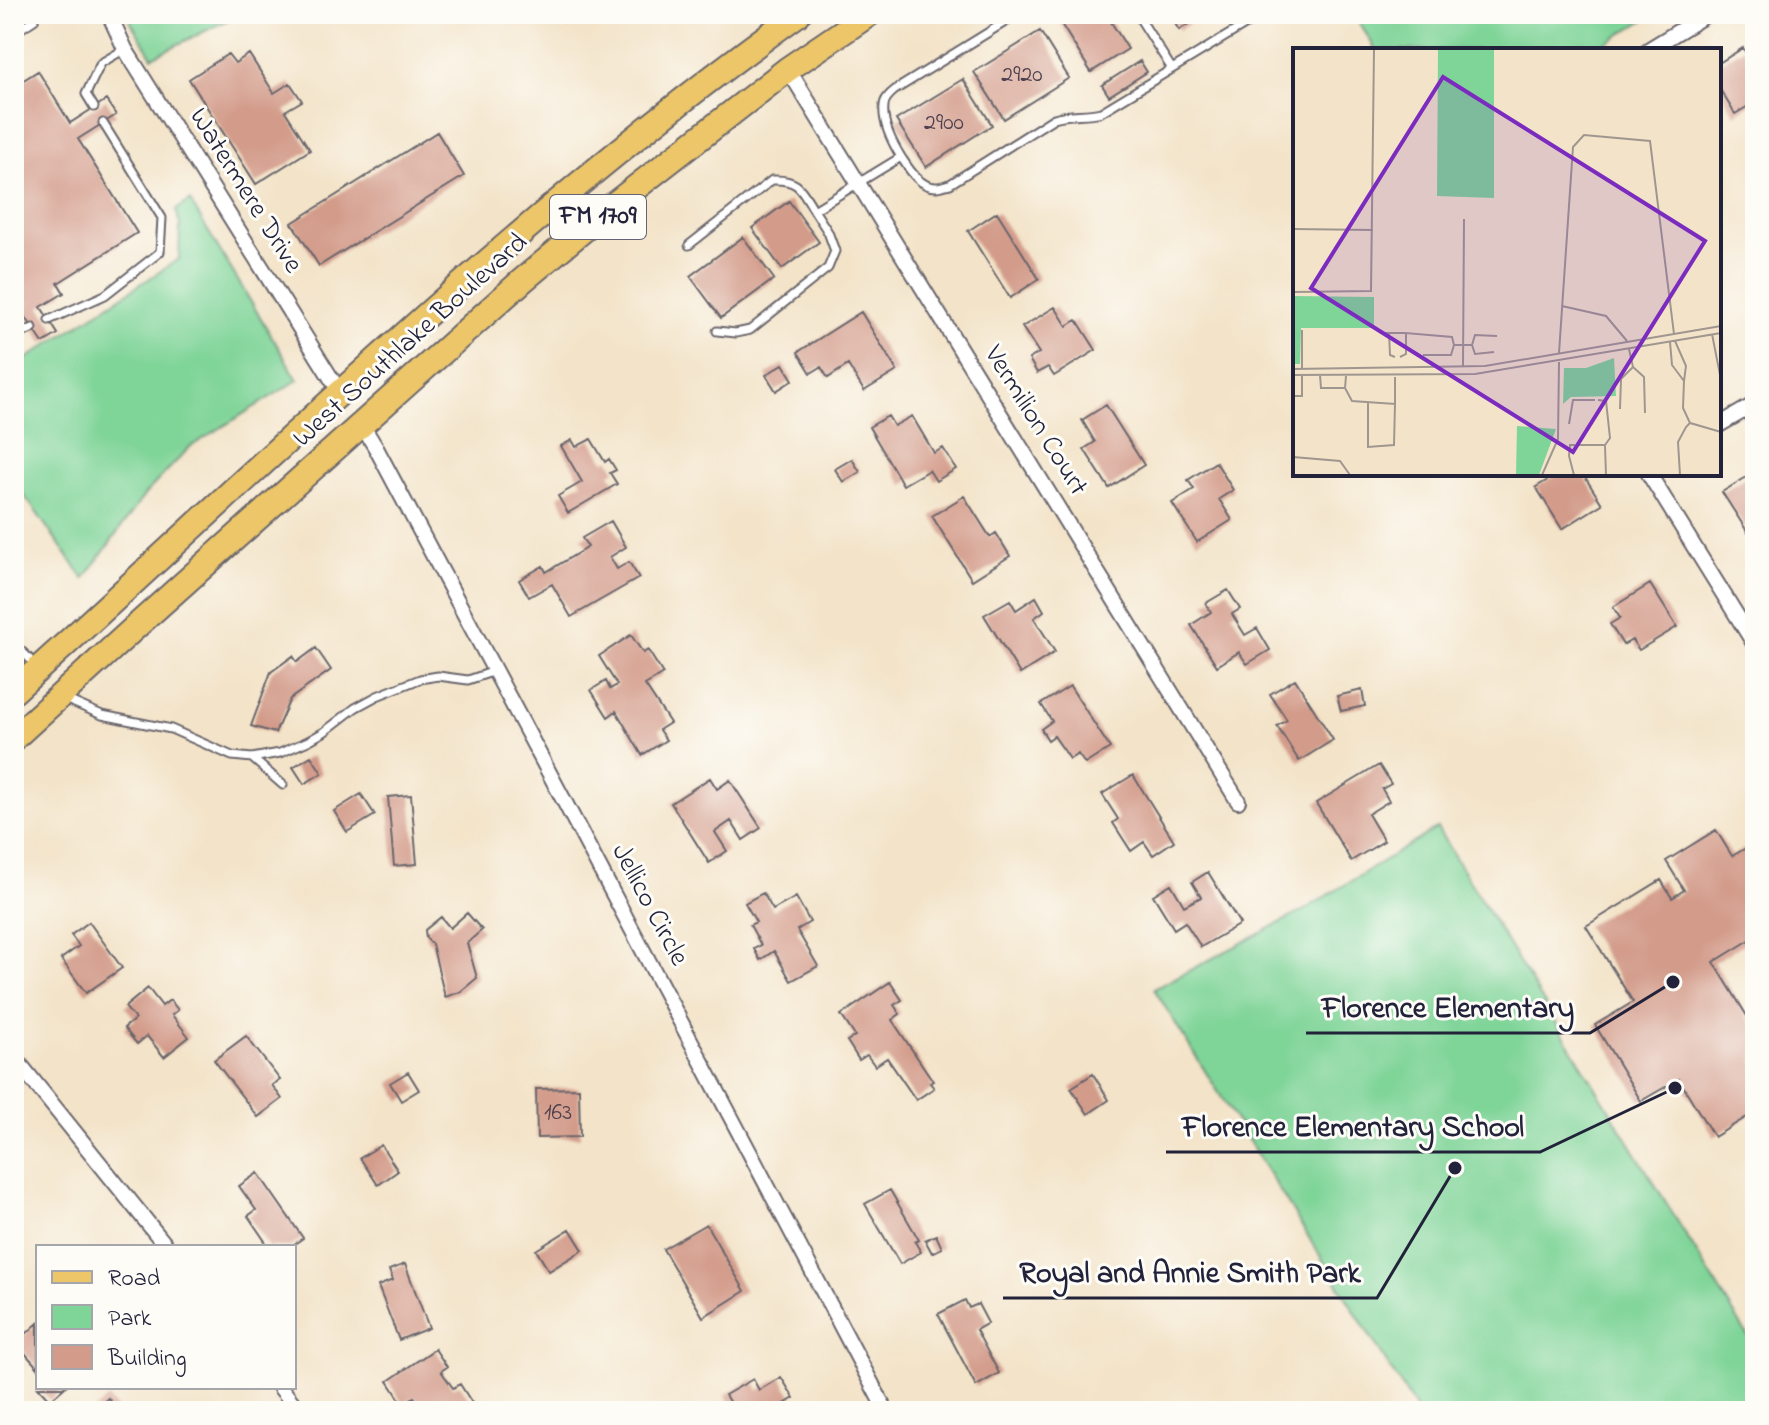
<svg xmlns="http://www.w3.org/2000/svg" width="1769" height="1425" font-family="'Indie Flower',sans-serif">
	<rect width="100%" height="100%" fill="#fdfcf7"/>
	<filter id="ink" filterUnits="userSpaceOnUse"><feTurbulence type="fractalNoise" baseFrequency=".0125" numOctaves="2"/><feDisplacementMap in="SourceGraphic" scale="16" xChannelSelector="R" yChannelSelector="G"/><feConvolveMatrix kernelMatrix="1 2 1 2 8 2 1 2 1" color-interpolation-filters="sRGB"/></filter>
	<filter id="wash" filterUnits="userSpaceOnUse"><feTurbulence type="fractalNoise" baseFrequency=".006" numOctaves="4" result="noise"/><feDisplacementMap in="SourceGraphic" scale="32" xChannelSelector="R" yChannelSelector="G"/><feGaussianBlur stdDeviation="1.8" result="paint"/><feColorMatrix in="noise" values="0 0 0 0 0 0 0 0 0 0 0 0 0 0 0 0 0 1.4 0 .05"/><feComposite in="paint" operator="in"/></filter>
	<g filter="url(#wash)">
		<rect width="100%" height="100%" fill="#f3e3c8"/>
		<path fill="#7fd498" stroke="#507b6a" stroke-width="2" d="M126,14H240L152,57Z
			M1354,14H1654L1595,50H1376Z
			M190,201L298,380L190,447L146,493L84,579L14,481V367L179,259L180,225L176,210Z
			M1437,828L1755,1348V1411H1417L1154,989L1301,912Z"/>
		<g id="blocks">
			<path fill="#d39b8a" d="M1055,14H1106L1128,49L1091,72Z
				M1169,14H1204L1179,30Z
				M1040,31L1069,78L1004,119L974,72Z
				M1743,48L1755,68V102L1735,114L1719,88V63Z
				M228,54L235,63L249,54L274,93L290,83L302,101L285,111L310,150L256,184L189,79Z
				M1140,61L1147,72L1109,96L1102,85Z
				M38,71L70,123L106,100L116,115L78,139L137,233L58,283L64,293L41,307L58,334L43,343L25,316L14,323V86Z
				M963,79L992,125L926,167L896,120Z
				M437,132L464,176L319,266L292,223Z
				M789,201L819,242L782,269L752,228Z
				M997,212L1039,279L1010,298L968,231Z
				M743,237L774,279L721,318L690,276Z
				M1055,307L1067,326L1077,320L1096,350L1054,376L1048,367L1037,373L1029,359L1039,353L1022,327Z
				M861,312L897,371L864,391L848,365L828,378L821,367L811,373L798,352Z
				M783,364L793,380L776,391L766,375Z
				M1106,405L1144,465L1109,488L1084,449L1095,442L1082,420Z
				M888,416L894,426L912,416L934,453L943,448L956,469L936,481L929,470L903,485L869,427Z
				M591,439L605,462L609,459L616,470L610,473L617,484L568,513L558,496L582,482L561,446L572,440L576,447Z
				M852,459L860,472L843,482L835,469Z
				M1216,462L1233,490L1219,499L1232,520L1197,542L1172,503L1194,489L1188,480Z
				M1755,472V533L1750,536L1722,492Z
				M1558,474H1583L1602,504L1562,529L1536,487Z
				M964,496L990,537L996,533L1010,556L972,580L932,516Z
				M611,521L626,547L610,557L617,569L629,562L639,578L571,617L552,584L529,597L519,580L543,566L546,572L588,547L582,538Z
				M1650,584L1677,627L1639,650L1632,640L1623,645L1610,624L1620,618L1613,607Z
				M1228,590L1240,609L1232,614L1245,635L1257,628L1270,650L1247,664L1239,652L1217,666L1191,625L1211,612L1206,603Z
				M1036,597L1044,611L1034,618L1055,652L1020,674L984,615L1010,600L1016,610Z
				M631,635L643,653L648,650L663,674L645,685L670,723L659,730L666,740L642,755L616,711L608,717L591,690L606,681L610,689L617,685L599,656Z
				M316,648L331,670L290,699L275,733L251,726L271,672L293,656L297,662Z
				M1295,679L1333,740L1299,761L1277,726L1287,720L1270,694Z
				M1070,686L1110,748L1085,764L1078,754L1070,759L1054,736L1048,740L1041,729L1052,721L1041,704Z
				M1362,690L1365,706L1341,711L1337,696Z
				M311,756L322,773L304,784L293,767Z
				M1379,765L1391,784L1382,789L1389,801L1368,814L1384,841L1351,861L1316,803Z
				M1133,775L1174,841L1153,855L1144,842L1131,851L1113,823L1118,819L1102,794Z
				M710,778L717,789L730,780L761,828L743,840L731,821L715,832L727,851L709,863L671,803Z
				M361,794L375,815L347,832L334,811Z
				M411,795L417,864L394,866L388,797Z
				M1716,830L1732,856L1755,843V941L1753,938L1714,962L1755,1029V1112L1714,1137L1679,1079L1641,1101L1595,1025L1633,1002L1586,926L1661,880L1672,898L1684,890L1666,861Z
				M1208,872L1240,924L1201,947L1185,922L1174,929L1153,895L1171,884L1184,906L1201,897L1192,882Z
				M763,893L773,910L796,897L810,922L797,930L818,966L791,981L774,951L760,960L754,949L761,945L750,925L756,922L745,903Z
				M467,913L482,930L467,943L477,978L460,992L445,997L432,944L426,938L425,930L441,917L450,928Z
				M89,922L122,968L86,993L61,959L79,946L71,935Z
				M890,982L902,1000L894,1005L900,1014L892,1020L933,1081L930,1083L934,1088L916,1100L887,1058L875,1066L867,1055L859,1060L847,1041L855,1036L841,1015Z
				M148,988L162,1006L170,1000L178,1010L172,1015L189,1037L164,1057L147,1036L137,1044L124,1028L135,1019L125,1007Z
				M246,1036L280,1080L272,1085L282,1099L258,1117L214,1060Z
				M408,1072L419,1090L401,1101L390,1083Z
				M1093,1074L1109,1100L1088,1114L1071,1088Z
				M579,1088L580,1137L537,1138L536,1089Z
				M381,1145L398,1171L378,1185L360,1158Z
				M258,1173L303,1238L290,1247H269L248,1216L256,1210L239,1186Z
				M890,1190L919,1240L915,1242L921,1252L900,1264L865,1204Z
				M706,1224L745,1291L703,1317L663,1249Z
				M570,1229L583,1250L549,1271L536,1250Z
				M936,1235L942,1248L932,1253L925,1240Z
				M405,1264L429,1328L399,1340L378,1286L393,1280L389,1270Z
				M965,1300L969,1308L978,1304L988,1323L976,1330L999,1373L976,1386L938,1314Z
				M38,1323V1368L16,1343Z
				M435,1349L447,1367L441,1371L453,1388L460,1384L472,1403L460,1411H423L414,1397L403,1404L388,1381Z
				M781,1377L794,1398L783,1405L786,1411H735L725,1395L753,1379L759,1390Z
				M38,1387H65L50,1400Z
				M108,1398L119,1411H93Z"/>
		</g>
	</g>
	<g filter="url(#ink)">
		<use href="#blocks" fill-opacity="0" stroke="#6b666c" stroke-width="2"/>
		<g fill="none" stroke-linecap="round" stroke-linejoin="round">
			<g stroke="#6b666c" stroke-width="11">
				<path id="lane" d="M14,33L34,20L31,14
					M1172,69L1263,14
					M94,107L86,94L101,63L125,49
					M901,157C893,144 882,123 884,106C884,99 890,94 895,90L1018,14
					M689,245L772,180C799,179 801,189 814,210L901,157C909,169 920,188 937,187C941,187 945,185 950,184L1054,118C1070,113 1085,116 1101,112L1172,69L1137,14
					M49,320L105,295L160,252L162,218L103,123
					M717,331L736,333L750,330L828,268L835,251L828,232L814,210
					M14,337L33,328
					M14,644L35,664
					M65,699L102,715L171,729L232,756L252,758L280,753L308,741L324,732L355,708L377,696L420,679L438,676L468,680L495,671
					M252,758L283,785"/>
			</g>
			<g stroke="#6b666c" stroke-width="18">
				<path id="street" d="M109,14L125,49L341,394
					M1648,50L1707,14
					M788,69L1238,801
					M362,425L376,448L562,797L886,1411
					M1719,425L1755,404
					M1649,474L1755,645
					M14,1057L167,1247
					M280,1387L299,1411"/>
			</g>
			<g stroke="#6b666c" stroke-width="28">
				<path id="primary" d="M14,691C270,460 517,216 798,14
					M14,738L141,622L523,280L607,210L788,69L869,14"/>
			</g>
			<use href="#lane" stroke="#fff" stroke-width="7"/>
			<use href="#street" stroke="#fff" stroke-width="14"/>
			<use href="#primary" stroke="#ecc669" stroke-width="24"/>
		</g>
	</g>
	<g text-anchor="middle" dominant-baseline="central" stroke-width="6" stroke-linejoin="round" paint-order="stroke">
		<g font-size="24" fill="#4e404f">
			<text x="1022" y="75">2920</text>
			<text x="944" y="123">2900</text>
			<text x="558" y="1113">163</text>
		</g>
		<rect fill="#fdfcf7" stroke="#646373" stroke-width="2" x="550" y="195" width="96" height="44" rx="6"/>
		<g font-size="26" font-weight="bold" fill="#22223b">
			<text x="598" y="217">FM 1709</text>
		</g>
		<g font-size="28" fill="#22223b" stroke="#fdfcf7">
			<text transform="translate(245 191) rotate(58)">Watermere Drive</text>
			<text transform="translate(411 341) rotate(-42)">West Southlake Boulevard</text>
			<text transform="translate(1035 421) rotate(58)">Vermilion Court</text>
			<text transform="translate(649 905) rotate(62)">Jellico Circle</text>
		</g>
	</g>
	<g transform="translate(1293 48)">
		<rect width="428" height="428" fill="#f3e3c8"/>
		<path d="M145,1H201V150L144,148ZM0,248L81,249V280H8L7,316H0ZM321,310L323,348L278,349L270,356L271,320H293ZM224,378L263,381L246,427H223Z" fill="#7fd498"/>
		<path fill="none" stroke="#9f9690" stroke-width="2" d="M0,181L80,182M0,244L78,243L81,1M269,258L313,268L334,293M87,285H113M96,285L97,307L102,309M419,286L428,332M377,294L379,317L391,333L393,318L382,293M179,297L182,287L204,288M336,301L340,319L351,329L352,365M266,305L280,99L291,87L357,93L381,286M130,307H158L161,297M107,309L113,306V285L159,289L161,297H179L182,306L201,304M170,318L171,171M0,321L192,318L428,278M9,321V282M0,327L182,326L428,285M27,327L28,340H52L53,328M391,333L390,360L397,375M52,340L59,353L102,356V329M0,348H9V328M75,354V399L101,397L102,356M327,361L328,331L340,319M276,376L280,352H302M285,397H312L317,390L313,353L305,352M312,398L313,427M0,409L47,413L57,427M249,427L265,391L266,314M281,427L276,408L277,397H282M387,427L385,394L393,379L397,375L428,384"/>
		<path fill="#7b2cbf" fill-opacity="0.15" stroke="#7b2cbf" stroke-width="4" d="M150,29L412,193L280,404L18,240Z"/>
		<rect width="428" height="428" fill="none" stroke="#22223b" stroke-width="4"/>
	</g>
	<path fill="none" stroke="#22223b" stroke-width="3" d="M1673 982L1590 1033H1306M1675 1088L1540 1152H1166M1455 1168L1377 1298H1003"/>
	<g fill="#22223b" stroke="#fdfcf7" stroke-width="3">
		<circle cx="1673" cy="982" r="8"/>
		<circle cx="1675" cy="1088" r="8"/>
		<circle cx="1455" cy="1168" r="8"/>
	</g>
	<g font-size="30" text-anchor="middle" font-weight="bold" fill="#22223b" stroke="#fdfcf7" stroke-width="6" stroke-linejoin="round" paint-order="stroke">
		<text x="1448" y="1017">Florence Elementary</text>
		<text x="1353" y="1136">Florence Elementary School</text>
		<text x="1190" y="1282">Royal and Annie Smith Park</text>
	</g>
	<rect width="1769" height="1425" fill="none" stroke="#fdfcf7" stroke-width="48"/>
	<rect x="36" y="1245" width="260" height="144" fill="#fdfcf7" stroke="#a5a5ac" stroke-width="2"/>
	<rect x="52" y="1271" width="40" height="12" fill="#ecc669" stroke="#a5a5ac" stroke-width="2"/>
	<text x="108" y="1285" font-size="24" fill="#22223b">Road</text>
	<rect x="52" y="1305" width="40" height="24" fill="#7fd498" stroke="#a5a5ac" stroke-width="2"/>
	<text x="108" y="1325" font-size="24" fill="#22223b">Park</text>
	<rect x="52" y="1345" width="40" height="24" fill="#d39b8a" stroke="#a5a5ac" stroke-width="2"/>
	<text x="108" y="1365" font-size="24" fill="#22223b">Building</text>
</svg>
